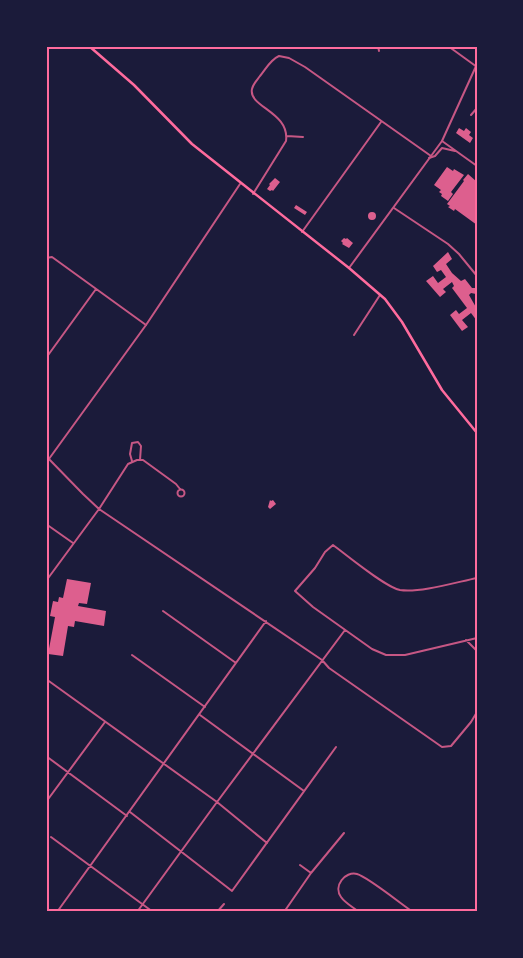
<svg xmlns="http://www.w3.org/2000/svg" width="523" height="958" font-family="Cabin,sans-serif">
	<rect width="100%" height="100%" fill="#1b1b3a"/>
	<path fill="#dd5f8e" d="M459,128L464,131L466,128L471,132L469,135L473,138L470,143L456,133Z
		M447,167L453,171L454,169L464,175L451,192L453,194L448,201L441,196L442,194L439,192L441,190L434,185Z
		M468,174L477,182V225L455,209L454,211L448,207L450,206L447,204L464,181L463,180Z
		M275,178L280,182L273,191L272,190L270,191L267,189L270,185L269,184Z
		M296,205L307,212L305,215L294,208Z
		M368 216a4 4 0 1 1 8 0a4 4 0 1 1-8 0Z
		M344,238L346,239L347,238L353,243L349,248L342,244L343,243L341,241Z
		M448,252L452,259L446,264L452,273L461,281L465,279L472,288H476V294L471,293L469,295L477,309V321L471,313L462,320L468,327L462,331L450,315L456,310L459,314L467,308L452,288L454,286L452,282L443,289L446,292L440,297L426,281L433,276L438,283L446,277L441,270L437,272L433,266Z
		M270,500L271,501L273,500L276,504L270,509L268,507Z
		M67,579L91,583L87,604L79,603L78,606L106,611L104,626L75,621L74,627L68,626L63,656L48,654L55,617L50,616L53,601L58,602L59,597L63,598Z"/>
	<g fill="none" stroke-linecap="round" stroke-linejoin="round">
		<path stroke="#c65784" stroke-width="2" d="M378,46L379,51
			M448,46L477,67
			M471,115L477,108
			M287,136L303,137
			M442,141L477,166
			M429,158L435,156L442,148L455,151
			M253,194L286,141C290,112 248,107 252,89C253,84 257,80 260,76C266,69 270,60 279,56L289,58L305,67L431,156
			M394,208L448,244L459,254L477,276
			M302,232L381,122
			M46,258L52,257L146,325
			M354,335L380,295
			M46,358L96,289
			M46,456L83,494L99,509L322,660L329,668L442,747L451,746L471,722L477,712
			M132,461L130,454L132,443L138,442L141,446L140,460
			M177.5 493a3.5 3.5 0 1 1 7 0a3.5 3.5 0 1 1-7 0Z
			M46,524L73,543
			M477,578C457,582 420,593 400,590C385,587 348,556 333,545L325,552L315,568L295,591L313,607L372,649L386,655H405L477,638
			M46,581L99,509L128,464L137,460H143L176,484L180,489
			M163,611L236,663
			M466,640L477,651
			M132,655L205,707
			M46,679L217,802L267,843
			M200,715L304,791
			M46,756L127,816
			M46,802L105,722
			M130,812L232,891L336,747
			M51,837L153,912
			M300,865L311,873
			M57,912L266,621
			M137,912L217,802L345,630
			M217,912L224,904
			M284,912L311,873L344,833
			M359,912C353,907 345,903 341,897C333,886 345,871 357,874C368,877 401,904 413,912"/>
		<path stroke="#c65784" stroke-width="2" d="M349,268L442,141L477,64
			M46,463L146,325L240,184"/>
		<path stroke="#ff6b9d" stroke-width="2.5" d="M89,46L134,85L192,144L349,268L385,299L402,322L442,390L477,433"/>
	</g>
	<rect width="523" height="958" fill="none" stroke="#1b1b3a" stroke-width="95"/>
	<rect x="48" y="48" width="428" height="862" fill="none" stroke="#ff6b9d" stroke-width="2"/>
</svg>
